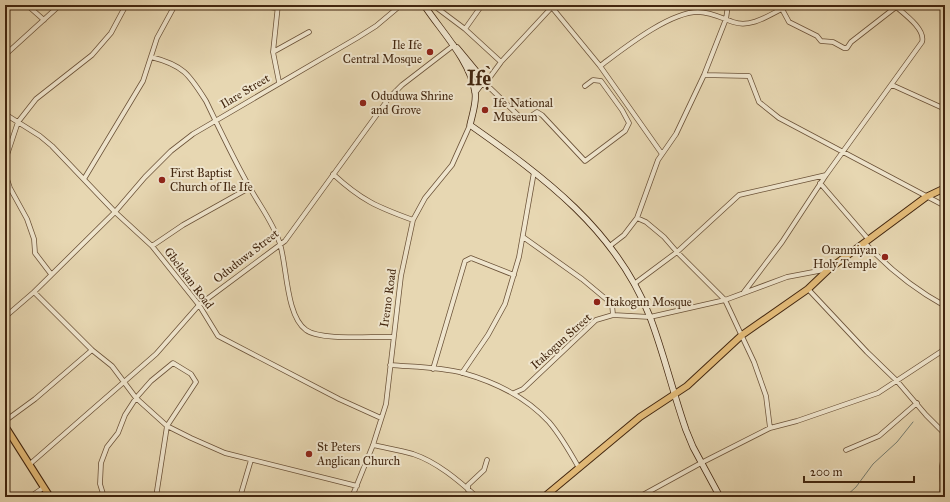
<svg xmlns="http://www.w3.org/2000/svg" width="950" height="502" font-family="'IM FELL Great Primer',serif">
	<rect width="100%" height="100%" fill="#e7d7b2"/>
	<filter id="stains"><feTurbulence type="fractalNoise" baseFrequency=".005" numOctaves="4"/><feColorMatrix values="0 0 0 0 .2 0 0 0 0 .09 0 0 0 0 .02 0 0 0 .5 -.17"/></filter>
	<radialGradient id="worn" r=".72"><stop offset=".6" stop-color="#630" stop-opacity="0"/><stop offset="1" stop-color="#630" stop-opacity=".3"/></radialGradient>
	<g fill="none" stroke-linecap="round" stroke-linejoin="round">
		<path stroke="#767e72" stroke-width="1" d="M845,497L856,487L873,464L897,442L913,422"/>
		<g stroke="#6b5238" stroke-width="5.5">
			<path id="street" d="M27,5L44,20
				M254,5L277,8
				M278,5L273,52L279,82
				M433,5L465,29L501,62L552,7
				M550,5L600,66L662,154
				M782,9L789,22L817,36L821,41L833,42L844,48H847L851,42L896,7
				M465,29L482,5
				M273,52L309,32
				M5,55L60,5
				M151,57C183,65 189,74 206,101C220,130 234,160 250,188C260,206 274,224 280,244C287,266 286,316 306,330C321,341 372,336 393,337
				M600,66C623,49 669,12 698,12C710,12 722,18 733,22C753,29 773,12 790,5
				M704,75L749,76L759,102L779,118L945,206
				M481,80L490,77L501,62
				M481,84L490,88L522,119L528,118L537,112L542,115L585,161L625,131L629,123L622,110L601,81L593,80L585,86
				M892,85L945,109
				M5,114L40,136L52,146L115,212L152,246L199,305L218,336L339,399L381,418
				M333,174C361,200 377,207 413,220
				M84,179L143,81L157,38L175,5
				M820,183L869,240
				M637,218L646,222L664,237L677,252L725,300L754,362L766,396L770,428
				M523,237L582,279L612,304L613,315
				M865,243C889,269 914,289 945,306
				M611,245L624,235L637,218L658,160L676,134L704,75L726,19L728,5
				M152,246L183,225L249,188
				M51,274L35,253L34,239L27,219L10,188L7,179V155L18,122L36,99L92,55L111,33L126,5
				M634,284L677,252L739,195L826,175
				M808,289L867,352L897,381L926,415L945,434
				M34,292L92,350L112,366L136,398L167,426L191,438L225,453L357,486
				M744,292L782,242L826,175L922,42C926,29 903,13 894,5
				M5,317L34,292L115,212L145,177L171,151L193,134L357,38L376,26L401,5
				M390,365C414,367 440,367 463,373C495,382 526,397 549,422C561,436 570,452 579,468
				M433,369L465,261L471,258L514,275
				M462,373L488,335L505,304L519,257L534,172
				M514,393L523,389L596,320L613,315L650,317L725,300L787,277L829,269
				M5,421L35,399L92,350
				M373,445C386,448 400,450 413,454C437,462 458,480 477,497
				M846,450L879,436L917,403
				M30,464L156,354L199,305L285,241L389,98L402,85L454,45
				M468,490V485L484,470L487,460
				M30,497L43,488
				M104,497L100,484L101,463L107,447L118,433L125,415L136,398L151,381L173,363L191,374L196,382L167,426L156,497
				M240,497L251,460
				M352,497L373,445L386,404L401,276L413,220L425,198L452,165L470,125
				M639,497L701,463L770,428L797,421L878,393L945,349
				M941,497C945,484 938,468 945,456"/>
		</g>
		<g stroke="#42260f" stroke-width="7">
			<path id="secondary" d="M424,5C441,31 470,60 475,92C477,102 472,115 470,125C544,177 616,230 650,317C664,354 673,393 686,430L693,447L720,497
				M457,48L481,77V84L475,92"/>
		</g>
		<g stroke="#42260f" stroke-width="8">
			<path id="primary" d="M5,426L50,497
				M544,497L640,417L687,386L742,335L808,289L829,269L926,197L945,188"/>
		</g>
		<use href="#street" stroke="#efe5cd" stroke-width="4"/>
		<use href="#secondary" stroke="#efe5cd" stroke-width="5.5"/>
		<use href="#primary" stroke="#e4bc79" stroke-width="6"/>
	</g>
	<g fill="#8f2418" stroke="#efe5cd" stroke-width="1.5">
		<circle cx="430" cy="52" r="4"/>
		<circle cx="363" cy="103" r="4"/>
		<circle cx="485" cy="110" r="4"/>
		<circle cx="162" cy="180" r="4"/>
		<circle cx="885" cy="257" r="4"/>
		<circle cx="597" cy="302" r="4"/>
		<circle cx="309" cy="454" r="4"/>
	</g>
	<g text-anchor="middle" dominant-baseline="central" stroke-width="4" stroke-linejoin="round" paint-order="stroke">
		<g font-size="12" fill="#42260f" stroke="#efe5cd" text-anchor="start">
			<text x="422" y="45" text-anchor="end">Ile Ife<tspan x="422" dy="14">Central Mosque</tspan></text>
			<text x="371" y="96">Oduduwa Shrine<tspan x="371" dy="14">and Grove</tspan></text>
			<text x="493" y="103">Ife National<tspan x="493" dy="14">Museum</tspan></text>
			<text x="170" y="173">First Baptist<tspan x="170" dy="14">Church of Ile Ife</tspan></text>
			<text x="877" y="250" text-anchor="end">Oranmiyan<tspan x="877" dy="14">Holy Temple</tspan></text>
			<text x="605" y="302">Itakogun Mosque</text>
			<text x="317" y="447">St Peters<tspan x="317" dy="14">Anglican Church</tspan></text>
		</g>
		<g font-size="12" fill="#42260f" stroke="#efe5cd">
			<text transform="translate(245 91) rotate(-31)">Ilare Street</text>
			<text transform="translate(246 256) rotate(-38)">Oduduwa Street</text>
			<text transform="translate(189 278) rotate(53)">Gbelekan Road</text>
			<text transform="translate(388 298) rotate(-82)">Iremo Road</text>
			<text transform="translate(561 341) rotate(-42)">Itakogun Street</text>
		</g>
		<g font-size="20" font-weight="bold" fill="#42260f" stroke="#efe5cd">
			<text x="479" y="78">Ifẹ̀</text>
		</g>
	</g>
	<rect width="950" height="502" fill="none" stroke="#e7d7b2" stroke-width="20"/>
	<rect x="6" y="6" width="938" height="490" fill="none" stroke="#42260f" stroke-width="2"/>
	<rect x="10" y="10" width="930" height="482" fill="none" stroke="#42260f"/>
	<path d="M804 476v6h110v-6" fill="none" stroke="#42260f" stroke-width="2"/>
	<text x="810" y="476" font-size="12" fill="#42260f" stroke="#efe5cd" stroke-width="3" paint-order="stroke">200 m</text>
	<rect width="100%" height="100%" filter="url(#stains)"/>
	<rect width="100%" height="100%" fill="url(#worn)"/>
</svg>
